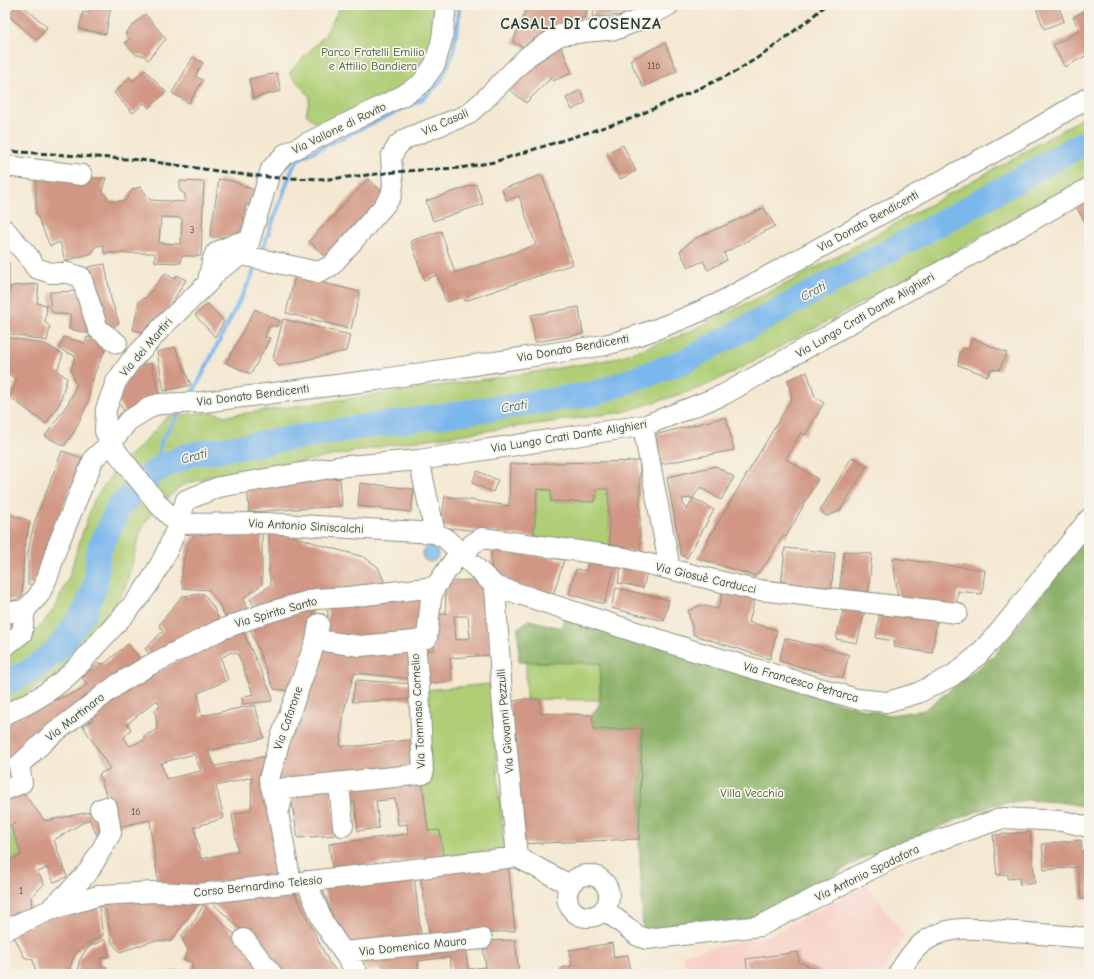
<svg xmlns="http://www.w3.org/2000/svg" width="1094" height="979" font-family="'Comic Neue',sans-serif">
	<rect width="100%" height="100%" fill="#f7f3e8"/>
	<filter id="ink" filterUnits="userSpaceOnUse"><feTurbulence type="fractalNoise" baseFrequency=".025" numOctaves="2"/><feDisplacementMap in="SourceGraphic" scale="8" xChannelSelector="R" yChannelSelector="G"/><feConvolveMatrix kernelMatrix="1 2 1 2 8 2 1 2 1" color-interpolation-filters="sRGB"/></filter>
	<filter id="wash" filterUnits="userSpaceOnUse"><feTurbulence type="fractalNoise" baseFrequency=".012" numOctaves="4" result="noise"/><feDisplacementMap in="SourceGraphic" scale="16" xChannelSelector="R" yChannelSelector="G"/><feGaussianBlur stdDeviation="0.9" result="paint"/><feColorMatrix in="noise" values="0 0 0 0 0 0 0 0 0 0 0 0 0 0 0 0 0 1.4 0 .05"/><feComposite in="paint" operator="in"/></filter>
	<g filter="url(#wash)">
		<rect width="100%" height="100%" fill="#f4e8d2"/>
		<path fill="#f7d1c9" d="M867,885L904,936L882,974H685L683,954L770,935Z"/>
		<path fill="#afce76" stroke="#678655" d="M341,5H454L439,71L332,137L306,114L310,97L289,73L325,35Z
			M1089,114V178L1038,207L985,234L918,272L730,374L700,388L623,412L407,442L273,467L208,477L181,486L152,512L141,530L126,585L111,616L73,663L22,697L5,703V654L27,639L42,624L55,608L69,577L78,546L93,502L116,468L143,443L168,416L212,412L226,416L523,374L613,359L680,336L790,282L1014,158Z
			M537,489L551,490V501L595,502L596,489H608L610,550L534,537Z
			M526,662L600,663V700L526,699Z
			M490,684L504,849L443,856L428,831L422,779L432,778L425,690Z
			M11,827L22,855L5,862V829Z"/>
		<path fill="#8bb167" stroke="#55774e" d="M1089,534V807L1059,802L1027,800L993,805L867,856L757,919L643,931L639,839L642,729H594L592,715L599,705L600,700V663L519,662L518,628L529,620L561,628L565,615L835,702L890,715L924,710L994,656Z"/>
		<path fill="#7ab7ed" stroke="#4c7a90" d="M422 554a8 8 0 1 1 16 0a8 8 0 1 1-16 0Z"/>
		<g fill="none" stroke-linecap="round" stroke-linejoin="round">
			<path stroke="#7ab7ed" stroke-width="4" d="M261,253L293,167L299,159L310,153L421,100L432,91L442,79L452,56L458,24L459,5
				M190,396L197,385L251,278L257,263
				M155,471L162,440L182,409"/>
			<path stroke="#7ab7ed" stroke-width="25" d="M5,683L35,668L60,647L86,610L96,582L98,552L119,507L155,471L188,455L342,430L593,394L685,361L963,211L1089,140"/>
		</g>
		<g id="blocks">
			<path fill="#d19784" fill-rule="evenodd" d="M17,5H22L47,27L37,40L8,15Z
				M91,5H111L106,34L79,29L83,12L89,13Z
				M528,5L540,6L588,5L585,17L547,36L536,45L530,43L527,49L513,42Z
				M596,5H651L627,15L592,17Z
				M1035,5H1058L1064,21L1044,29Z
				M1089,9V54L1065,67L1053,45L1080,31L1073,17Z
				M145,14L166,39L148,60L143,55H136L125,43L129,39L125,33Z
				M665,43L677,71L643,87L630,60Z
				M560,44L572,73L553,81L551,78L526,103L509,89L541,53Z
				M193,57L203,63L195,76L203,80L189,103L172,93Z
				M145,70L166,92L149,108L144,103L133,113L114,93L130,77L133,81Z
				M277,73L281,91L253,98L249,79Z
				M580,90L586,102L572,110L566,98Z
				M623,145L636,171L620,179L607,153Z
				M542,175L573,264L465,301L463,297L446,302L437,275L424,280L411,241L441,231L455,273L536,245L519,196L506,200L502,189Z
				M36,178H106L102,191L110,201H125L133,189L141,187L150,200L185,202V194L180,191V181L204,182L201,256H181V263L155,262V253H104L103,245L96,246L92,253L65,261L60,242L50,246L36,213ZM161,217L182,218L181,244L159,243Z
				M219,179L232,181L259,192L255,206L246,204L243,219L250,220L247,237H210Z
				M368,179L386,195L327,258L309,241Z
				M476,184L483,204L433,221L426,201Z
				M1089,196V229L1074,203Z
				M764,208L775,226L724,253L727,260L708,270L703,261L688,268L680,251L694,239Z
				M5,262H9V289H5Z
				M105,264L111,299L119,323L108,331L94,303L88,267Z
				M165,273L174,279L177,275L186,280L162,318L148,333L133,330L139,301L146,297Z
				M295,276L360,292L351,329L286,313Z
				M39,284L37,303L47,305L45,322L50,327L47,341L5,333V322L11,286Z
				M83,291L92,334L69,329L71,315L53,313L50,307V292Z
				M208,304L224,322L215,337L195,315Z
				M579,307L583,334L535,342L531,315Z
				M255,309L280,321L277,326H269L265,337L270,338L251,374L226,363Z
				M283,319L350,335L346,351L279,366L273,359Z
				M6,337L45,344L63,354L57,371L67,378L60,403L46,424L10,397L17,379L5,373V341Z
				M64,337L85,343L87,337L107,340L106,348L95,372L91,386L88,401L83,413L74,432L64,446L45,436L69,402L77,384L74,381L73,374L71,371L75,356L59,349Z
				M972,338L1007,353L999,370L991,369L988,376L958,365L960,352L964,348L968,349Z
				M175,347L191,385L164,391L157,352Z
				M151,363L159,394L125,413L118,401L127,378L139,366Z
				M807,372L815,397L824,403L805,435L801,432L786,459L818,479L786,537L783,536L766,564L755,576L697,558L792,398L788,380Z
				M726,417L734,450L661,464L654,435Z
				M62,451L82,458L58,522L36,585L28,584V553L31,536L36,518Z
				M852,457L867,466L840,511L827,516L820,511Z
				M640,461V553L610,550L608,489H596L595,502L551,501V490L537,489L534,537L441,527L445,496L509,506L510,464Z
				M716,466L734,477L721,500L700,487L693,498L682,499L685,508L687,510L693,498L714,510L687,558L681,555L667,477Z
				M477,471L498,480L493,492L472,483Z
				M340,478L342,506L249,512L247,484Z
				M360,483L414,489L411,512L358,506Z
				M9,514L30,521L24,548L22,596L15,600L5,601V523Z
				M269,528L324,546L364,557L378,567L387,588L257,610L250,599L271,585L269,573Z
				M262,530V584L243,599L250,616L228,623L219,604L209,590L183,588L181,581L184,559L188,544L196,534L219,531Z
				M785,548L835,553L831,592L781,587Z
				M494,549L564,560L553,595L492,578L491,553Z
				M844,551L872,554L868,597L839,594Z
				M893,558L985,570L982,594L958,591L956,606L898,599Z
				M589,560L615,566L604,604L569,594L576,569L586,571Z
				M622,562L648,567L643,588L618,583Z
				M484,579L491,655L450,658L452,681L423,684L420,652L434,650L432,615L446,614L445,582ZM454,616H468L470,638L456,640Z
				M616,588L669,600L664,621L611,608Z
				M723,590L756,596L749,622L777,630L770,659L694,635L688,611L701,605L718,609Z
				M425,593L422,634L360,641L324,636L328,615L327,603Z
				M204,594L214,608L221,624L153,659L145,649L163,631L159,625L182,596Z
				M312,605L314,618L292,691L274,689L248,624Z
				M844,606L865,611L857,643L836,639Z
				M880,610L937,619L932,653L894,647L895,641L876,638Z
				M8,618L16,631L5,638V619Z
				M241,627L272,695V701L243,704L242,697L253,694L238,654L231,652L221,658L228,680L198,693L201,716L255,705L264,738L208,751L215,766L268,756L283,874L159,890L150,820L117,827L99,774L110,769L83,726L93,720L89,713L106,699ZM157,700L160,707L155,710L157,726L156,730L144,736V740L130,746L124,738L131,729L127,724ZM194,754L201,771L166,779L161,763ZM252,777L251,810L232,815L238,851L201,859L194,827L224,818L216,786Z
				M785,638L849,655L843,678L779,661Z
				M322,643L411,647L414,679L354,673L344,711L340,746H358L416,739L419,768L329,778L274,780Z
				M128,644L143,663L18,777L5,785V724L40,706L81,690L87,684L82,678L98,663L104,664Z
				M356,680L414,684L416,699L352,702Z
				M526,699L540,700V713L592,715L594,729H642L639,839L518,844L509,702Z
				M422,779L428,831L440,830L443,856L332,869L329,844L408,834L407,824L398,825L395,799L376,801L379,828L358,831L355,801L350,802L348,787Z
				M331,787L336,835L298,838L290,793Z
				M20,789L45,821L90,812L102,811L108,831L98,837L89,819L54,840L67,877L54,882L47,868L38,872L44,884L31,898L32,909L5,922V862L22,855L11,827L15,823L5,827V793Z
				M1030,832L1035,883L1020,885L1019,878L1008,879V874L997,875L993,835Z
				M1081,840L1082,852L1089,851V899H1081L1078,867L1044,870L1042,844Z
				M508,863L515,931L430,936L420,874Z
				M414,875L421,936L349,946L335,924L322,886Z
				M293,890L329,962L339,974H279L250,938L209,900Z
				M104,899L201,900L171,941H153L120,952L112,943Z
				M98,901L103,935L82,947L75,954L68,973L36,972L33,960L24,957L12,932Z
				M203,905L236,936L266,974H169V971H191L193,962L184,960L188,950L181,936L196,919Z
				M105,940L109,956L100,959L102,967L106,966L108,974H78L79,961L85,951L90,946Z
				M515,940L519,974H452L450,957L418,961L419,974H381L380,969L367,971L357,955L465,944L468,969L486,967L482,941Z
				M612,943L614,958L628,955L631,974H562L561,968L572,966L569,950Z
				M798,952L799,962L826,974H748L746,959Z"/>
		</g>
	</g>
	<g filter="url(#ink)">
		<use href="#blocks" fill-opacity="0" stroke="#8a9283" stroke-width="1"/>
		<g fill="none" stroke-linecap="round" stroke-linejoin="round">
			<g stroke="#8a9283" stroke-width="22">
				<path id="minor" d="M5,166L82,175
					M5,230L28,256L36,268L51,273H68L81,277L98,329L117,343
					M208,281L212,262L215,254L221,250L238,243H249L271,169L285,154L402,96L421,84L435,64L442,39L446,5
					M643,426L670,569
					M419,460L435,533
					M178,524L265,523L435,533L445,538L495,586L691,650L857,699L887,702L918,693L952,676L977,656L1000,631L1089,519
					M178,524L159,505L119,455L111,443L105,431L106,409L116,382L130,362L164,325L207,284L218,270L242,255L318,272L331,266L383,207L391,196L393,185L391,157L398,145L407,138L467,115L483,101L528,56L560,35L584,32L617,29L651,15L669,5
					M465,557L471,545L482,538L616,556L751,589L957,613
					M495,586L502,696L517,857
					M5,613L25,610L39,595L48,576L57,547L94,458L111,443L128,421L152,406L160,404L203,402L376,380L605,345C645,335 682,320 719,303L1036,129L1089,97
					M316,640L360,646L415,641
					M5,646L22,633L25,610
					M5,714C31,704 56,688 76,668C85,659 93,648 102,639C122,617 143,596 157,570C170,548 178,524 186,500L219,487L336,467L419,460L646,425L723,395L1089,188
					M339,783L343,826
					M5,790L22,783L19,765L49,737L118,684L150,665L220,630L263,614L315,599L348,597L435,587
					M278,813L269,779L279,743L316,640L319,624
					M517,857L570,885
					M567 896a21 21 0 1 1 42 0a21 21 0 1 1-42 0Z
					M306,881L323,922L358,974
					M291,883L278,813L285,788L423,774L419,687L415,641L427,638L431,598L435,587L460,552
					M52,907L71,890L89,871L111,833L107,807L100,809
					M605,910L638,936L647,939L760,926L907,851L1003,818L1062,821L1089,827
					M5,930L50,910L101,895L155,892L199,894L517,857
					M244,939L272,974
					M343,952L482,939
					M898,974C907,960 915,946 930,938C956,923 987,930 1015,932C1040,934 1064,936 1089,938"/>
			</g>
			<use href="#minor" stroke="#fff" stroke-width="20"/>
			<path stroke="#1f3d34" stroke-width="3" stroke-dasharray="6 3" stroke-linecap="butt" d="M5,151L141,160L238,174L279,178L329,179L405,171L460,168L494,162L630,119L698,89L735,72L768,51L810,19L825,5"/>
		</g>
	</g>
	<g text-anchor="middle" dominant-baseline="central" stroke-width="3.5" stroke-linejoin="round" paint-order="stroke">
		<g font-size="10" fill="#4c5448">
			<text x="654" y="66">116</text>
			<text x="192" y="230">3</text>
			<text x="136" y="812">16</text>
			<text x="21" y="891">1</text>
		</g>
		<g font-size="12" fill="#3c5a41" stroke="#f7f3e8">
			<text x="373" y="52">Parco Fratelli Emilio<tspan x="373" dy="14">e Attilio Bandiera</tspan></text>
			<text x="752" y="793">Villa Vecchia</text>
		</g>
		<g font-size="12" fill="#1f3d34" stroke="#f7f3e8">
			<text transform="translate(445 122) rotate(-24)">Via Casali</text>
			<text transform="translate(339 128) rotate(-26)">Via Vallone di Rovito</text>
			<text transform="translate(868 221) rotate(-29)">Via Donato Bendicenti</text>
			<text transform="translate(865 315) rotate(-30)">Via Lungo Crati Dante Alighieri</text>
			<text transform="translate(146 347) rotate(-49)">Via dei Martiri</text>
			<text transform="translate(573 348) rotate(-10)">Via Donato Bendicenti</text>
			<text transform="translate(253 395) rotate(-7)">Via Donato Bendicenti</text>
			<text transform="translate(569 436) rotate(-9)">Via Lungo Crati Dante Alighieri</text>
			<text transform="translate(306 526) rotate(3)">Via Antonio Siniscalchi</text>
			<text transform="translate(706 578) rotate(13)">Via Giosuè Carducci</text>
			<text transform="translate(276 612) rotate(-16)">Via Spirito Santo</text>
			<text transform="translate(801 682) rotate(16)">Via Francesco Petrarca</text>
			<text transform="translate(418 711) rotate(-93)">Via Tommaso Cornelio</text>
			<text transform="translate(75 717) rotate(-38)">Via Martinaro</text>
			<text transform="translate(288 718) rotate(-71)">Via Cafarone</text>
			<text transform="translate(505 721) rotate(-95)">Via Giovanni Pezzulli</text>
			<text transform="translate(867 873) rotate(-26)">Via Antonio Spadafora</text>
			<text transform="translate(258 886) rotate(-6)">Corso Bernardino Telesio</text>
			<text transform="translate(413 946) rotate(-6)">Via Domenico Mauro</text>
		</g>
		<g font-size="13" font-style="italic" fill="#365c62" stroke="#f7f3e8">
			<text transform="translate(813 291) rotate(-29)">Crati</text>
			<text transform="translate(514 406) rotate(-9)">Crati</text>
			<text transform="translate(194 456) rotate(-14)">Crati</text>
		</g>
		<g font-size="16" font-weight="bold" letter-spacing="1" fill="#1f3d34" stroke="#f7f3e8">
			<text x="581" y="24">CASALI DI COSENZA</text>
		</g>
	</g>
	<rect width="1094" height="979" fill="none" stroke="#f7f3e8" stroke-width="20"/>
</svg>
